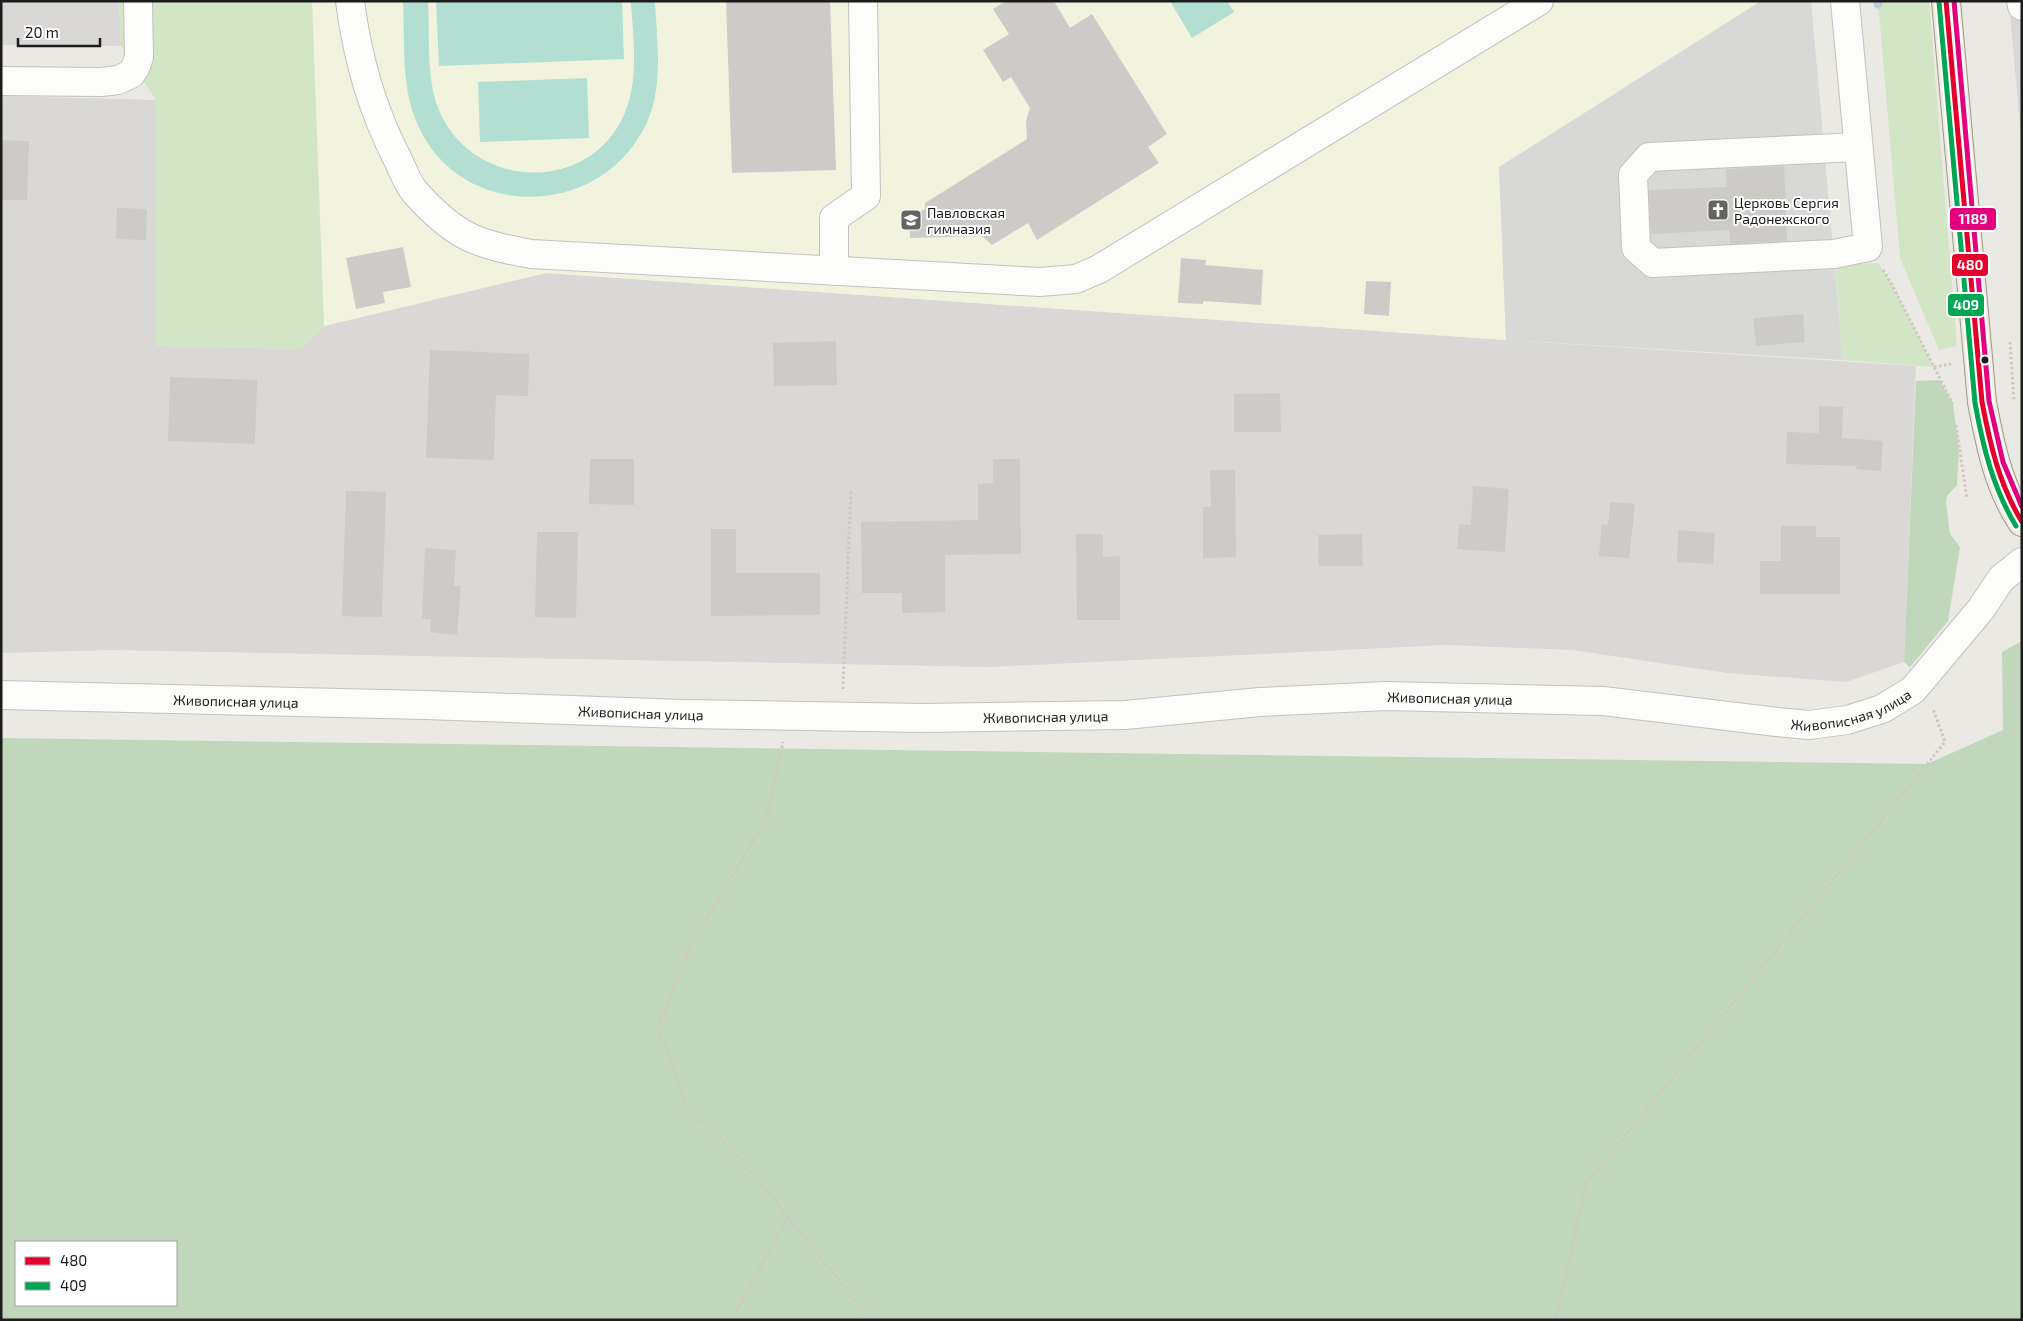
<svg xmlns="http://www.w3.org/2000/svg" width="2023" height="1321" font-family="'Exo 2',sans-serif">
	<rect width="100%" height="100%" fill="#eae9e4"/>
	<path fill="#d9d8d6" d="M1,1H119L121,46L1,45Z
		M2009,1H2022V147Z
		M1,96L156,100V346L300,349L324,326L546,273L1506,340L1916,366L1904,662L1846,682L1727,673L1572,650L1446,645L991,667L111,650L1,653Z"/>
	<path fill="#f1f3df" d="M312,1H1761L1499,167L1506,340L546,273L324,326Z"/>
	<path fill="#d8d8d6" d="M1761,1H1811L1843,360L1506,340L1499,167Z"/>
	<path fill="#d2e6c5" d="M119,1H312L324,326L300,349L156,346V100L121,46Z
		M1878,1H1929L1957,346L1939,350L1900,258Z
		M1878,263L1891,283L1934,367L1843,360L1835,265Z"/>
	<path fill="#c1d7bb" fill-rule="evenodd" d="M1940,380L1953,404L1959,448L1957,485L1947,496L1946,502L1950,534L1960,547L1948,621L1910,667L1904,662L1916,381Z
		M2022,641V1320H1V738L1927,764L2003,730L2002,652ZM16,1242H176V1305H16Z"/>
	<path fill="#b2dfd2" d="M403,1H428C430,35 426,80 439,110C471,188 586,196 623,117C640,81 633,40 631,1H655C657,44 665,93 642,132C591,223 452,218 415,118C401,82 405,39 403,1Z
		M436,1H622L624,59L439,66Z
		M1170,1H1227L1234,12L1192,38Z
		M587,78L589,138L480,142L478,82Z"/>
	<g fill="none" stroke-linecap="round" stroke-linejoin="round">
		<path stroke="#bacfdb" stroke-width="9" d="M1878,1V4"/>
	</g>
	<path fill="#cdcbc7" d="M726,1H830L836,170L732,173Z
		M1006,1H1054L1070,28L1092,14L1167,134L1148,147L1159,163L1037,240L1028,223L992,245L982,236L910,238L909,219L925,209V203L1027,139L1026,121L1030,108L1011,77L1003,82L983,50L1009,34L993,9Z
		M1,140L29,141L27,200H1Z
		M1784,166L1787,241L1730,244L1729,230L1651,234L1649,190L1727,187L1726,169Z
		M117,208L147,209L146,240L116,239Z
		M403,247L411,287L383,292L385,303L356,309L346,258Z
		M1181,258L1206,260L1205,265L1263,270L1261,305L1203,301V304L1178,303Z
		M1366,281L1391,282L1389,316L1364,314Z
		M1803,314L1805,342L1756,346L1753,318Z
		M836,341L837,385L774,386L773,343Z
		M430,350L529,354L528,396L496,395L494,460L426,458Z
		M170,377L257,380L255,444L168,441Z
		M1280,393L1281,432H1234V394Z
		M1819,406L1843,407L1842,438L1883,441L1881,471L1856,469L1857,466L1786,464L1787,432L1819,433Z
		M590,459H634V505L589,504Z
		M993,459H1020L1021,554L945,555V612L902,613V593H862L861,522L978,520V484L993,483Z
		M1210,470H1235L1236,557L1203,558V507H1211Z
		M1473,486L1509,489L1505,552L1457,549L1459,524L1471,525Z
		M346,491L386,492L382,617L342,616Z
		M1610,502L1635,504L1629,558L1599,556L1602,524L1608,525Z
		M1781,526H1816V537H1840V594H1760V561H1781Z
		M711,529H736V573H820V615L711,616Z
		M1678,530L1715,533L1713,564L1677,562Z
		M537,532H578L576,618L535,617Z
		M1076,534H1103V557L1120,556V620H1077Z
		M1362,534L1363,566H1319L1318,535Z
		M425,548L456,550L454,586H461L457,635L430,632L431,619H422Z"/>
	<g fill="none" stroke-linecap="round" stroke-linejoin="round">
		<g stroke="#c1c1bf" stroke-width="30">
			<g id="minor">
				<path d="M350,1C357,57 372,110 398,160C403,170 407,182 414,191C428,207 449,227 469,237C488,246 510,250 531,254L1040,282L1076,279L1099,269L1539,1"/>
				<path d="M1845,1L1868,247L1834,254L1653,263L1636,248L1633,175L1649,157L1858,147"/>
				<path d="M2021,1L2022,6"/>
				<path d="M1,81L101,82L118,80L131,74L136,66L139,57L138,1"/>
				<path d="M834,271V218L866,196L863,1"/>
				<path id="s1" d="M1,695L426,705L683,714L923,718L1125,715L1260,702L1386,696L1603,701L1777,722L1809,725L1847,720L1882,709L1913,690L1981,609L2001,579L2022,562"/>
			</g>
		</g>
		<g stroke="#9e9983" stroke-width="30">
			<path id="major" d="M1946,1L1982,402C1990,444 1998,486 2022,522"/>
		</g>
		<path stroke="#d0c6c3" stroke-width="3" stroke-dasharray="2.5 2.5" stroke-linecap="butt" d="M1883,270L1891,283L1953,404
			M2010,342L2014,400
			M1934,367L1951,364
			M1956,425L1967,499
			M843,689L851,489
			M788,1217L871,1320
			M736,1311L788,1217L737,1155L687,1107L658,1027L690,947L767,818L783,742
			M1556,1320L1586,1184L1945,742L1933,709"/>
		<use href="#minor" stroke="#fcfcfb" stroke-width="28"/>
		<use href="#major" stroke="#efece4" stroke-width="28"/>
		<g stroke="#fff" stroke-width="9">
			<path id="bus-1" d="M1946,1L1982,402C1990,444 1999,484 2022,522"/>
		</g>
		<g stroke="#fff" stroke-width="9">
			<path id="bus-2" d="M1939,2L1975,403C1983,447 1993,488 2016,526"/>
		</g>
		<g stroke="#fff" stroke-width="9">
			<path id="bus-3" d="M1954,1L1989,401L2003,462L2022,507"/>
		</g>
		<use href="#bus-1" stroke="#e4002b" stroke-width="5"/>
		<use href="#bus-2" stroke="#00a651" stroke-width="5"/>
		<use href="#bus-3" stroke="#e5007d" stroke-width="5"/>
	</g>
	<defs>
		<g id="church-square" transform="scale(1.125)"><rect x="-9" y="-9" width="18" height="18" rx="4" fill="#646462" stroke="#fff"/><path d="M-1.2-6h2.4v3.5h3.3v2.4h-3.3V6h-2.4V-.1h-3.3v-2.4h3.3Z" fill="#fff"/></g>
		<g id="school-square" transform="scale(1.125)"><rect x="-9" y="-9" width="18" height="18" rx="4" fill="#646462" stroke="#fff"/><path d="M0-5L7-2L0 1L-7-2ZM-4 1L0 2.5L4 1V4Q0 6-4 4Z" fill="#fff"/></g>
	</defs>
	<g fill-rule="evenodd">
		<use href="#church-square" x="1718" y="210"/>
		<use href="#school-square" x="911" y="220"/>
	</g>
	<circle fill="#1c1c1c" stroke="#fff" stroke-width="2" cx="1985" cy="360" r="4.5"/>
	<g text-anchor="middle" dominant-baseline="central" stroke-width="4" stroke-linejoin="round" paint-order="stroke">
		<g font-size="14" fill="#1c1c1c" stroke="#fff" text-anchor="start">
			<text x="1734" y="202">Церковь Сергия<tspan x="1734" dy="16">Радонежского</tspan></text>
			<text x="927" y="212">Павловская<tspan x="927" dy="16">гимназия</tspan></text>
		</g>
		<g font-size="14" fill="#1c1c1c" stroke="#fff">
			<text stroke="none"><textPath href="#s1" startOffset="1450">Живописная улица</textPath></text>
			<text stroke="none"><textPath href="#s1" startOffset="235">Живописная улица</textPath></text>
			<text stroke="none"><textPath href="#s1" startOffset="1855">Живописная улица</textPath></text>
			<text stroke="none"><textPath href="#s1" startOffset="640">Живописная улица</textPath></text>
			<text stroke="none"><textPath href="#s1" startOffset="1045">Живописная улица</textPath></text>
		</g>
	</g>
	<g stroke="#fff" stroke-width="2">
		<rect x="1949" y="207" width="48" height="24" rx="5" fill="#e5007d"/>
		<rect x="1951" y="253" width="38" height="24" rx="5" fill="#e4002b"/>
		<rect x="1947" y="293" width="38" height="24" rx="5" fill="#00a651"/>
	</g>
	<g font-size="14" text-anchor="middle" font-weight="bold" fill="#fff">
		<text x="1973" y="224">1189</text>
		<text x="1970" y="270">480</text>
		<text x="1966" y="310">409</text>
	</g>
	<rect width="2023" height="1321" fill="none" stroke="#1c1c1c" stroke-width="5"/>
	<rect x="15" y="1241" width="162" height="65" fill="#ffffff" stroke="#a4a4a4"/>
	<rect x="25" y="1257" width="25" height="8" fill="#e4002b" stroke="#a4a4a4"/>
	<text x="60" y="1266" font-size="15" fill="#1c1c1c">480</text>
	<rect x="25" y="1282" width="25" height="8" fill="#00a651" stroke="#a4a4a4"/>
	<text x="60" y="1291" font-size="15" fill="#1c1c1c">409</text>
	<path d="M18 38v8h82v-8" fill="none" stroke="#1c1c1c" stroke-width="2.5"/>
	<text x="25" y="38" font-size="15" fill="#1c1c1c" stroke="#ffffff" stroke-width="4" paint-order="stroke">20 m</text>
</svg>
